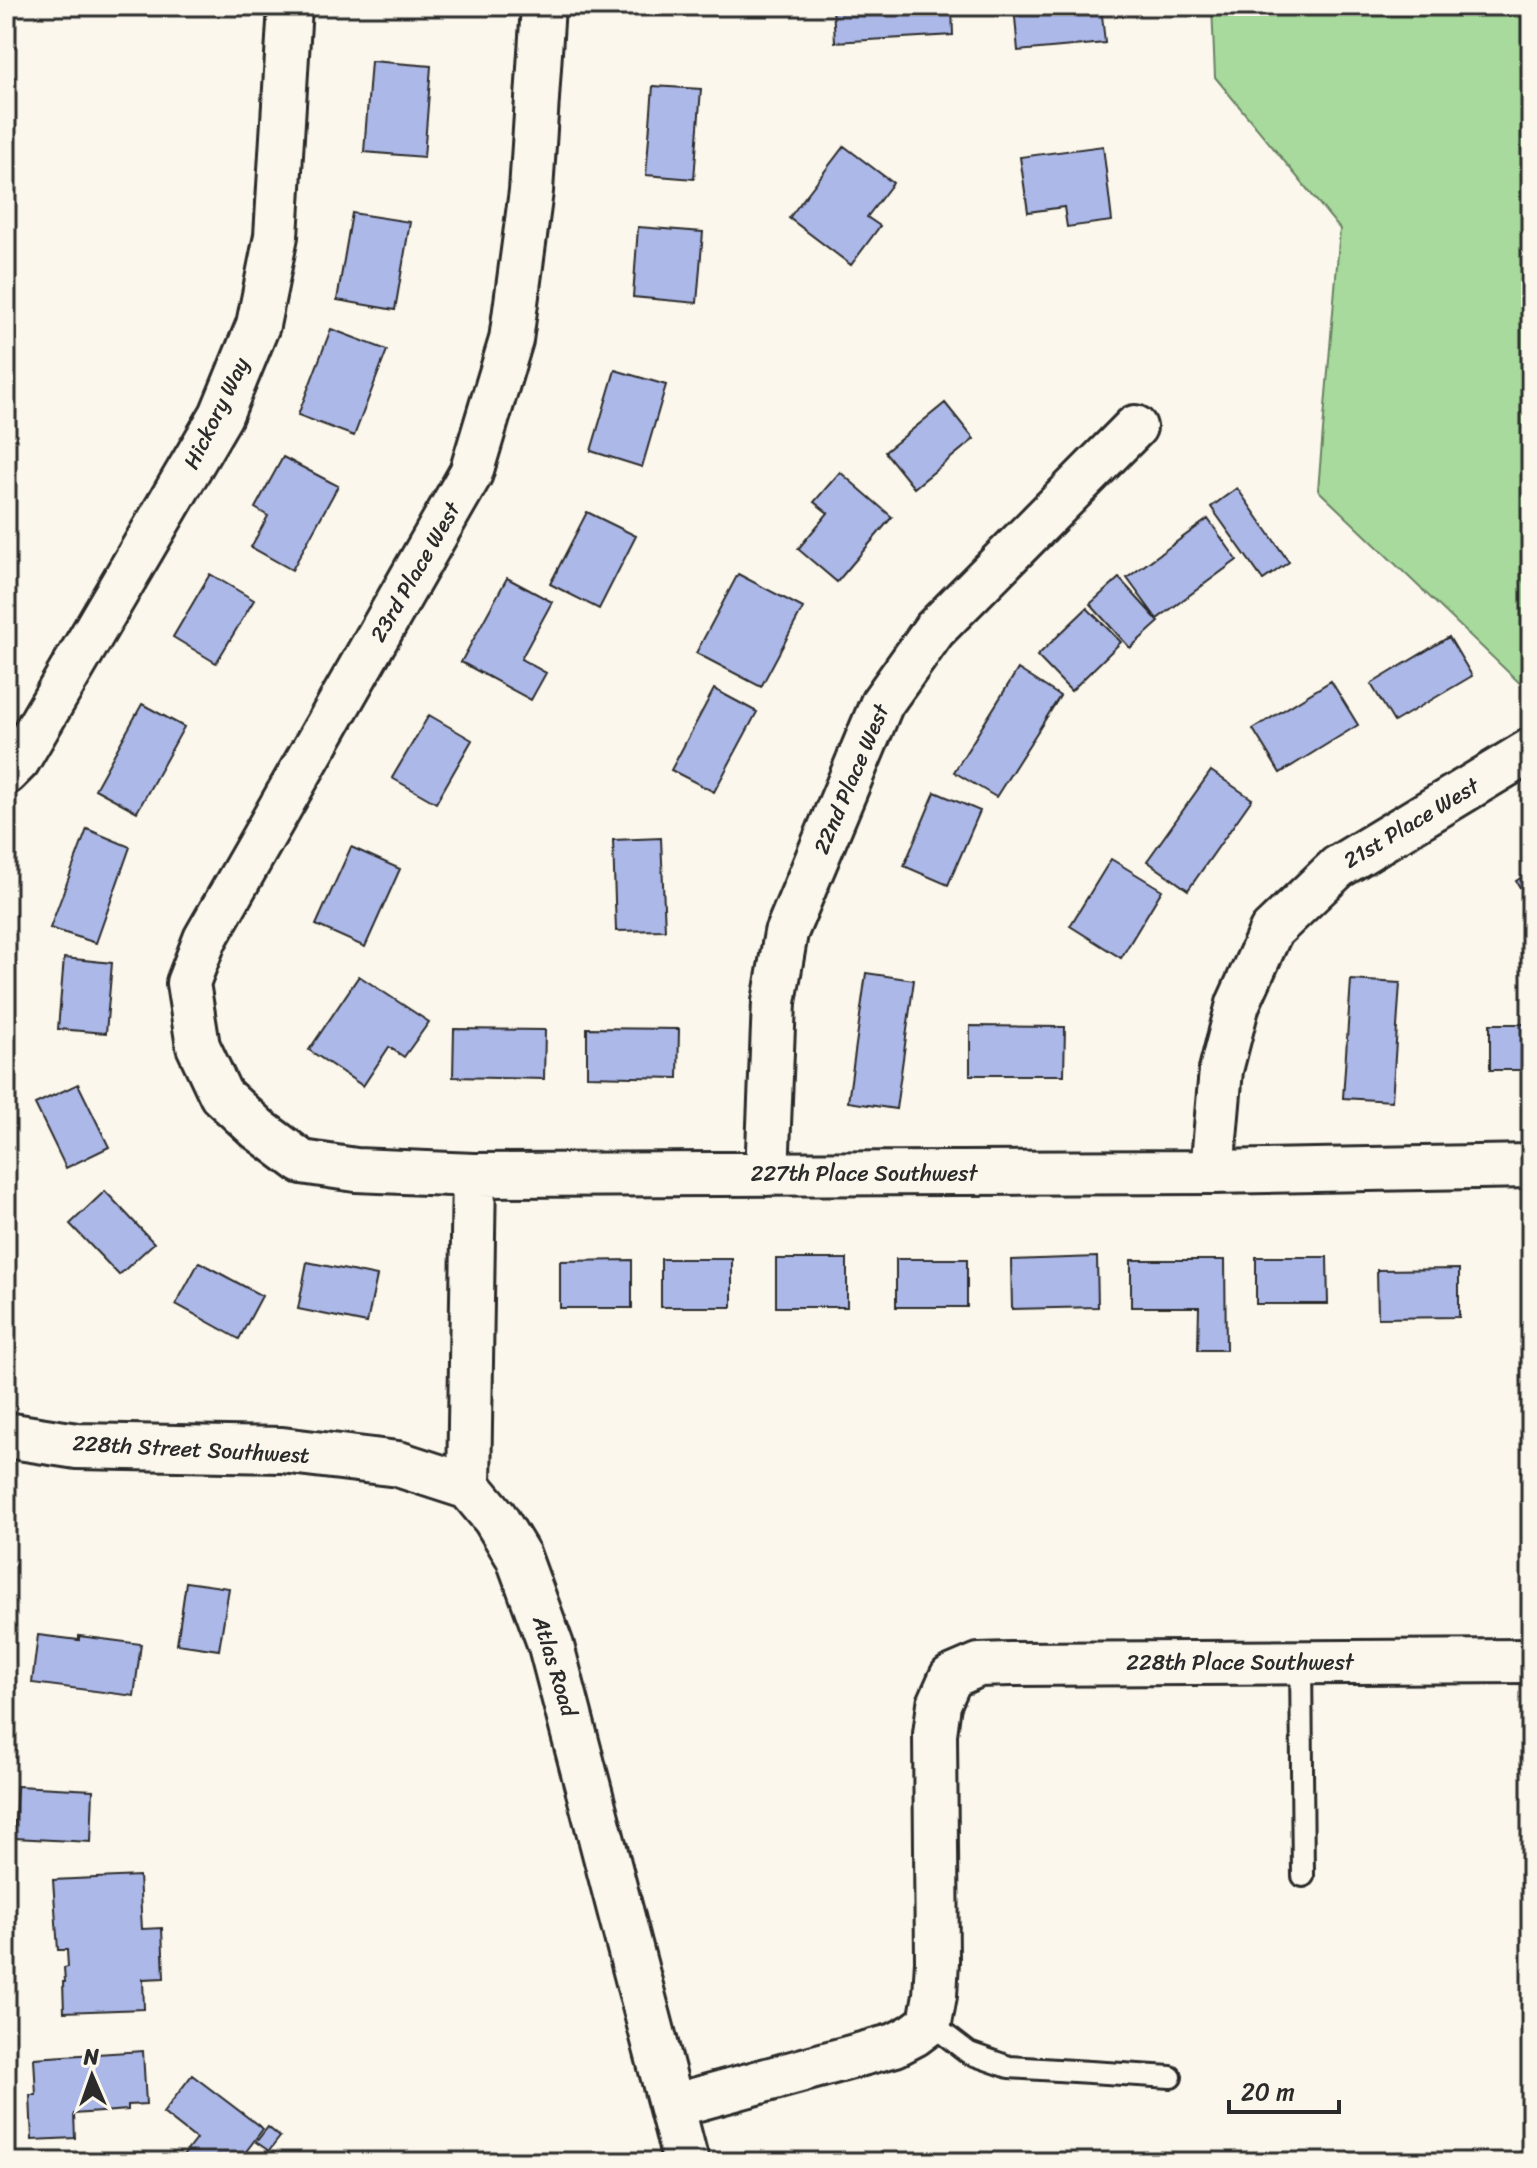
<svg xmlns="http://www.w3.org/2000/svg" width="1537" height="2168" font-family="Sriracha,sans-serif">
	<rect width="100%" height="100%" fill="#fbf7ec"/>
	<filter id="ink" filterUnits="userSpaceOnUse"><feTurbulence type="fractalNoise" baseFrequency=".0125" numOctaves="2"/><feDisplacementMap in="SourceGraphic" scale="16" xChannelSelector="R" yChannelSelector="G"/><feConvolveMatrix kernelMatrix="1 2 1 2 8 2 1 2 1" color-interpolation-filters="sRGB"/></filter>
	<g filter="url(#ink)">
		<path fill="#a7da9c" stroke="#698264" stroke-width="2" d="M1212,6H1531V694L1318,490L1340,229L1215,77Z"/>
		<path fill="#acb8e8" stroke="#2b2b2b" stroke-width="2" d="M662,6H753V11H662Z
			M833,6H952L953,35L835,42Z
			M1014,6H1101L1105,43L1018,51Z
			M371,61L431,66L424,157L364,152Z
			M653,86L701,89L694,179L646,175Z
			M844,146L893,183L867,217L880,226L851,265L789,218Z
			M1103,146L1112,221L1067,227L1064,207L1028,212L1020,157Z
			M352,213L410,222L395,310L337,300Z
			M638,227L703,232L697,303L633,297Z
			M331,329L387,350L354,436L298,415Z
			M615,370L666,385L642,467L591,451Z
			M945,403L974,439L914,488L885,452Z
			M283,457L338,486L292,570L251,547L268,516L255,508Z
			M840,472L892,517L837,582L798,549L828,513L814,502Z
			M1237,488L1289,562L1263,580L1211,507Z
			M587,512L636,536L599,609L550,584Z
			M1208,519L1237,560L1157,619L1127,578Z
			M210,574L254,600L216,663L173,637Z
			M738,574L803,608L761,687L696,653Z
			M507,578L552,602L521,659L546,673L531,700L461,662Z
			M1119,578L1159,622L1130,648L1090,604Z
			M1087,608L1121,642L1071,691L1037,656Z
			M1449,637L1472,676L1394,722L1371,684Z
			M1018,669L1060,696L996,797L954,772Z
			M1331,681L1358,725L1280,773L1253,729Z
			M714,689L757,712L714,792L671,770Z
			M142,704L184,727L137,812L95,789Z
			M429,715L472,740L436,803L392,778Z
			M1211,771L1252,799L1188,890L1147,861Z
			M935,792L980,811L948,885L904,866Z
			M87,829L130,847L96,943L50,928Z
			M661,838L665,930L616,931L613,840Z
			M351,847L400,869L365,947L316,925Z
			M1111,859L1162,890L1121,958L1070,926Z
			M1531,871V905L1516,881Z
			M64,958L112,963L106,1033L58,1029Z
			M866,973L914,980L896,1109L848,1102Z
			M359,976L429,1022L404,1057L389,1047L363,1086L309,1050Z
			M1351,980L1400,983L1392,1101L1343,1098Z
			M1490,1024H1531V1070H1490Z
			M970,1026L1065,1027L1064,1075H970Z
			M587,1028L679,1029L678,1078L587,1076Z
			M454,1029L545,1030L544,1079L453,1077Z
			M78,1084L109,1147L66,1168L35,1104Z
			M105,1191L154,1243L119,1275L70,1224Z
			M1097,1257L1098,1307L1012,1309L1011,1260Z
			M1256,1257H1327L1328,1304H1256Z
			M661,1259H732V1307H661Z
			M776,1259H847V1307H776Z
			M896,1259H967V1307H896Z
			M632,1260V1308H560V1261Z
			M1131,1260H1225L1226,1350H1198L1199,1307H1131Z
			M199,1262L262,1296L239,1339L176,1304Z
			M307,1262L377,1276L367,1323L298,1309Z
			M1459,1269V1317L1378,1318L1377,1270Z
			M186,1582L229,1588L219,1650L177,1644Z
			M38,1635L79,1640V1636L141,1644L134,1696L32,1683Z
			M17,1786L93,1790L91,1842L14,1838Z
			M139,1876L142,1929L162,1928L164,1978L143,1979L144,2009L64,2012L63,1982H65L64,1968L68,1967L67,1950H58L53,1880Z
			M143,2051L146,2104L128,2105V2110L74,2114L75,2138L32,2140L30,2095H36L34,2058Z
			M192,2075L263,2129L238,2162H183L180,2160L196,2139L163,2113Z
			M268,2127L280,2137L269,2151L256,2142Z"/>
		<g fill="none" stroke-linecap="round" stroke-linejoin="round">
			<g stroke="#2b2b2b" stroke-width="26">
				<path id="lane" d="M1301,1661L1303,1876
					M930,2023L969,2053L1009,2067L1171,2077"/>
			</g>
			<g stroke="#2b2b2b" stroke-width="48">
				<path id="street" d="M543,6L531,191L511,340L471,473L205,939L188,983L198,1046L221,1095L258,1129L302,1162L356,1170L474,1175L1212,1172L1531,1166
					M6,773L18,761L221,415L258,325L276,236L290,6
					M1212,1172L1221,1070L1238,1004L1271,931L1338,867L1531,750
					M767,1174L774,1002L786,933L882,703L934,630L1135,427
					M469,1487L474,1175
					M672,2106L895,2045L914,2035L930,2023L935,1995L937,1961L935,1734L939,1704L951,1677L979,1665L1010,1664L1531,1661"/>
			</g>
			<g stroke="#2b2b2b" stroke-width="50">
				<path id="secondary" d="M6,1435L77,1446L282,1450L398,1464L469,1487L495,1518L518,1556L551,1646L686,2162"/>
			</g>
			<use href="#lane" stroke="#fbf7ec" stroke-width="20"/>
			<use href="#street" stroke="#fbf7ec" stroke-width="42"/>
			<use href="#secondary" stroke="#fbf7ec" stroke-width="44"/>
		</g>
	</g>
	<g text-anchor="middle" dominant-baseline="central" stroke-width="7" stroke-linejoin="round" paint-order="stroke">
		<g font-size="22" fill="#2b2b2b" stroke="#fbf7ec">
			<text transform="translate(216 413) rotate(-64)">Hickory Way</text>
			<text transform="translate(415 572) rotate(-60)">23rd Place West</text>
			<text transform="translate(851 779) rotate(-67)">22nd Place West</text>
			<text transform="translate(1411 823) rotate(-31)">21st Place West</text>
			<text x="864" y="1173">227th Place Southwest</text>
			<text transform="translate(191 1449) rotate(3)">228th Street Southwest</text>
			<text x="1240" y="1662">228th Place Southwest</text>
			<text transform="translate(555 1666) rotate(73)">Atlas Road</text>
		</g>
	</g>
	<rect width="1537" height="2168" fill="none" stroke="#fbf7ec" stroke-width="32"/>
	<rect x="16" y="16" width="1505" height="2136" fill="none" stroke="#2b2b2b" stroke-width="3" filter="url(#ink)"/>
	<g transform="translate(92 2076) rotate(358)" stroke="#fbf7ec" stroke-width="6" paint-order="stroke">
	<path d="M0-6L14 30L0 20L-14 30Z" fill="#2b2b2b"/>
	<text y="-12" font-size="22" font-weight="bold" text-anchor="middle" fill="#2b2b2b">N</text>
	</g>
	<path d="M1229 2100v12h110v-12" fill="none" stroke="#2b2b2b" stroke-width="4"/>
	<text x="1241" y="2100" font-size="24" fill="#2b2b2b" stroke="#fbf7ec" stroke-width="6" paint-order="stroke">20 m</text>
</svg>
